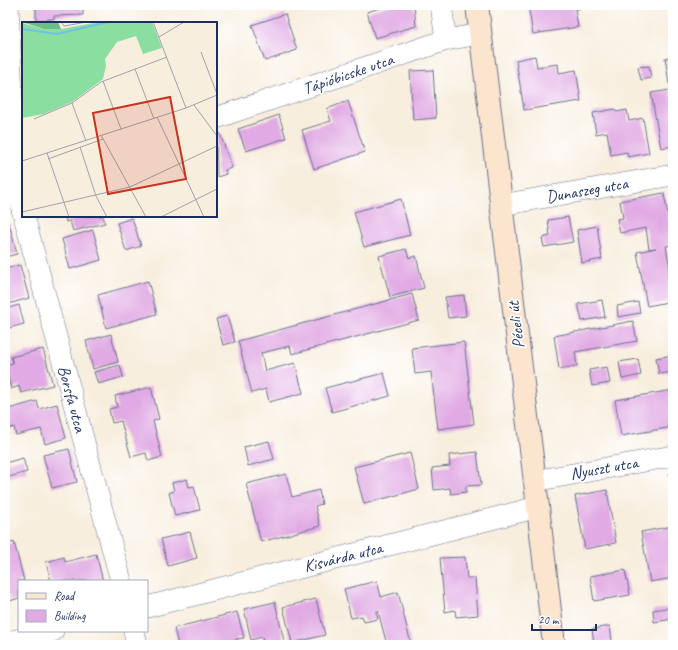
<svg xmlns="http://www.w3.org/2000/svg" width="678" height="650" font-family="Caveat,sans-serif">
	<rect width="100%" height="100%" fill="#fff"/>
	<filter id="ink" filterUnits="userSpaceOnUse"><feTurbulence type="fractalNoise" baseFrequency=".025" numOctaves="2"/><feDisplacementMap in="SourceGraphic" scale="8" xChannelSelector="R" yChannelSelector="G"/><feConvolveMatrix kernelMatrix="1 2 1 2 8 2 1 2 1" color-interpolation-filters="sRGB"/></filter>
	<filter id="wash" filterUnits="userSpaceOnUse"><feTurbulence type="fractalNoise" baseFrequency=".012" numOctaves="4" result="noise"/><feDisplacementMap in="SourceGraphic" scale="16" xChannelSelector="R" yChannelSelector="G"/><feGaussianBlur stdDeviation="0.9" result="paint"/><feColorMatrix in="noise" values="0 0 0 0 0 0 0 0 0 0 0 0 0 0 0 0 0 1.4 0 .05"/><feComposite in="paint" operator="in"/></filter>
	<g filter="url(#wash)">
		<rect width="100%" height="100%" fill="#f8eede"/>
		<g id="blocks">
			<path fill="#e1aae4" d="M36,5H83V15L54,16V19L36,20Z
				M390,5H414L416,26L375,38L367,12Z
				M528,5H579V9H575L578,27L533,34Z
				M285,14L297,50L265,61L252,25Z
				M535,56L537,67L558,64L559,73L576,70L581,101L524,110L516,60Z
				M673,57V83L669,84L665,58Z
				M649,66L651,78L641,80L638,67Z
				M433,70L436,118L413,120L410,71Z
				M670,90L673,108V146L661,148L651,93Z
				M348,101L365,152L314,169L302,130L331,121L327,109Z
				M615,109L616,112L627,110L629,121L643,118L649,153L628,157L627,152L611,155L607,132L596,134L593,113Z
				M279,115L286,138L246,151L238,129Z
				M220,133L232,168L225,170L226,174L217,177L216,134Z
				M664,193L673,245L666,246L673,286V301L647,306L637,252L656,248L649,249L646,228L620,233L617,219L623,218L620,201Z
				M401,199L410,235L364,247L354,212Z
				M65,216H103L105,223L73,231L70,221L66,222Z
				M568,217L573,242L544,247L542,238L550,236L548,220Z
				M132,218L141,246L126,251L117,223Z
				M9,223L17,254L5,257V224Z
				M597,226L602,259L582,263L577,230Z
				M93,230L101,260L70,269L62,239Z
				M406,249L409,258L416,256L424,288L390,297L379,256Z
				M20,265L29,298L5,305V269Z
				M148,281L157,314L106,328L98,295Z
				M412,294L419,320L292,354L290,346L261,353L265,371L295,363L303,393L269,402L266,389L252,393L238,341Z
				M464,295L466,316L448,318L445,297Z
				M602,300L605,317L582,321L578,304Z
				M638,302L640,313L618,317L617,306Z
				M19,305L24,324L5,329V309Z
				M227,316L235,342L223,345L216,319Z
				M633,321L637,341L575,352L577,366L559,369L554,336Z
				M111,334L118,362L93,369L86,341Z
				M464,342L474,424L438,429L431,372L415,374L412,348Z
				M43,349L53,385L21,393L19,386L11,389L5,365L13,363L11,357Z
				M673,355V372L659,374L656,358Z
				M638,359L641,375L622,379L619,362Z
				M120,365L123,377L98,384L94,372Z
				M607,367L610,383L592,386L589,370Z
				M384,373L390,396L332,412L325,388Z
				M151,387L159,419L153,421L162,457L148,461L146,453L131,457L121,421L112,423L109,409L117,407L115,396Z
				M673,390V427L621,436L615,400Z
				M37,401L39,409L57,404L66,438L45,444L41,429L16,435L14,427L5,430V410Z
				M269,441L274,459L248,466L244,447Z
				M69,449L77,482L52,488L43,455Z
				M477,452L481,485L466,486V492L451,494L450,488L434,490L432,468L450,466L449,455Z
				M410,453L419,489L364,504L354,467Z
				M23,458L27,472L5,478V463Z
				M673,473V489H672L669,474Z
				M286,474L292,497L319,490L322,504L315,506L320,526L261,542L246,484Z
				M187,479L189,487L194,486L200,510L175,516L169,493L174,491L172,483Z
				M607,490L616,543L585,549L575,496Z
				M673,526V578L650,582L641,532Z
				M190,532L197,558L168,566L161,539Z
				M14,542L24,581H19V598L10,601L8,593L5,594V545Z
				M96,554L103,581H51L46,562L64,557L65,562Z
				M465,557L467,578H475L478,615L456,617L455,610L445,612L440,558Z
				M625,570L630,595L594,601L590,576Z
				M377,581L381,597L398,592L411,644L387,645L378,611L376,612L378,619L364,622L362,616L351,618L344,589Z
				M316,599L325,635L292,643L283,607Z
				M275,602L285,645H264L262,637L251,640L244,609Z
				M673,607V619L654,622L653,610Z
				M237,612L244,638L236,639L237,645H178L174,628Z
				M610,626L612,641L594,644L592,629Z"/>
		</g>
	</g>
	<g filter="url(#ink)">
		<use href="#blocks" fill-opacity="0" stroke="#68728b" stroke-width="1"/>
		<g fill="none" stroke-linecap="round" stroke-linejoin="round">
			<g stroke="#68728b" stroke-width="22">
				<path id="street" d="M8,5L16,186L23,213
					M441,5L446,40
					M216,118L446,40L480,34
					M501,205L673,175
					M24,216L121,581
					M534,481L673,456
					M147,607L538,507
					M134,631L137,645
					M5,643L53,631"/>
			</g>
			<g stroke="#68728b" stroke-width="24">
				<path id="secondary" d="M477,5L538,507L554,645"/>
			</g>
			<use href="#street" stroke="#fff" stroke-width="21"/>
			<use href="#secondary" stroke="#fbe5cf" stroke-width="22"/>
		</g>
	</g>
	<g text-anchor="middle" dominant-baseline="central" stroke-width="3.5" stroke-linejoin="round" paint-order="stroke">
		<g font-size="17" fill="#1b2f5e" stroke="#fff">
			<text transform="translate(348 74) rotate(-19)">Tápióbicske utca</text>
			<text transform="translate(587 190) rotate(-10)">Dunaszeg utca</text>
			<text transform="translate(516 325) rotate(-97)">Péceli út</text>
			<text transform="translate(72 399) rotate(75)">Borsfa utca</text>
			<text transform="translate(604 468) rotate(-10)">Nyuszt utca</text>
			<text transform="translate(343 557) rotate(-14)">Kisvárda utca</text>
		</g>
	</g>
	<g transform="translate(22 22)">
		<rect width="195" height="195" fill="#f8eede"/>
		<path d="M77,0H130L140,26L121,32L114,14L95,20L83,37L84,44L81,57L50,80L22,92L0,96V1L22,7H39Z" fill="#8ade9f"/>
		<path d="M0,0H36L39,7H22Z" fill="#6fbd86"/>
		<path fill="none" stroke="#6dc2ea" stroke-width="2" d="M0,7L35,12L86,0"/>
		<path fill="none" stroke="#a0a2ab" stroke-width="1" d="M39,0L42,4L65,0M131,0L164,86M137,15L162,0M179,30L195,72M113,47L132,97M81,59L99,107M50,81L64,119M172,83L195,114M135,95L182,195M12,97L50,81L79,60L145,35M79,113L124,195M58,125L74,174L85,195M25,131L47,195M26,137L81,117M0,139L164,86L195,73M0,190L108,165L195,124M139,195L195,167"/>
		<path fill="#c8321e" fill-opacity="0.15" stroke="#c8321e" stroke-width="2" d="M148,75L164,157L86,172L71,91Z"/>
		<rect width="195" height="195" fill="none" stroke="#1b2f5e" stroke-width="2"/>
	</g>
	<rect width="678" height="650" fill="none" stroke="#fff" stroke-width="20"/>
	<rect x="18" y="580" width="130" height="52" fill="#ffffff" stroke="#a4acbf"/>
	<rect x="26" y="593" width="20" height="6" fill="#fbe5cf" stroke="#a4acbf"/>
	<text x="54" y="600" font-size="12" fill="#1b2f5e">Road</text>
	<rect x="26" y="610" width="20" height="12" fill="#e1aae4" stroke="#a4acbf"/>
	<text x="54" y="620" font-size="12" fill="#1b2f5e">Building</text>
	<path d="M532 624v6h64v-6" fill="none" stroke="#1b2f5e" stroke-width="2"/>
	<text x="538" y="624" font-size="12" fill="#1b2f5e" stroke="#ffffff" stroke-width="3" paint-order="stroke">20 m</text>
</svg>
